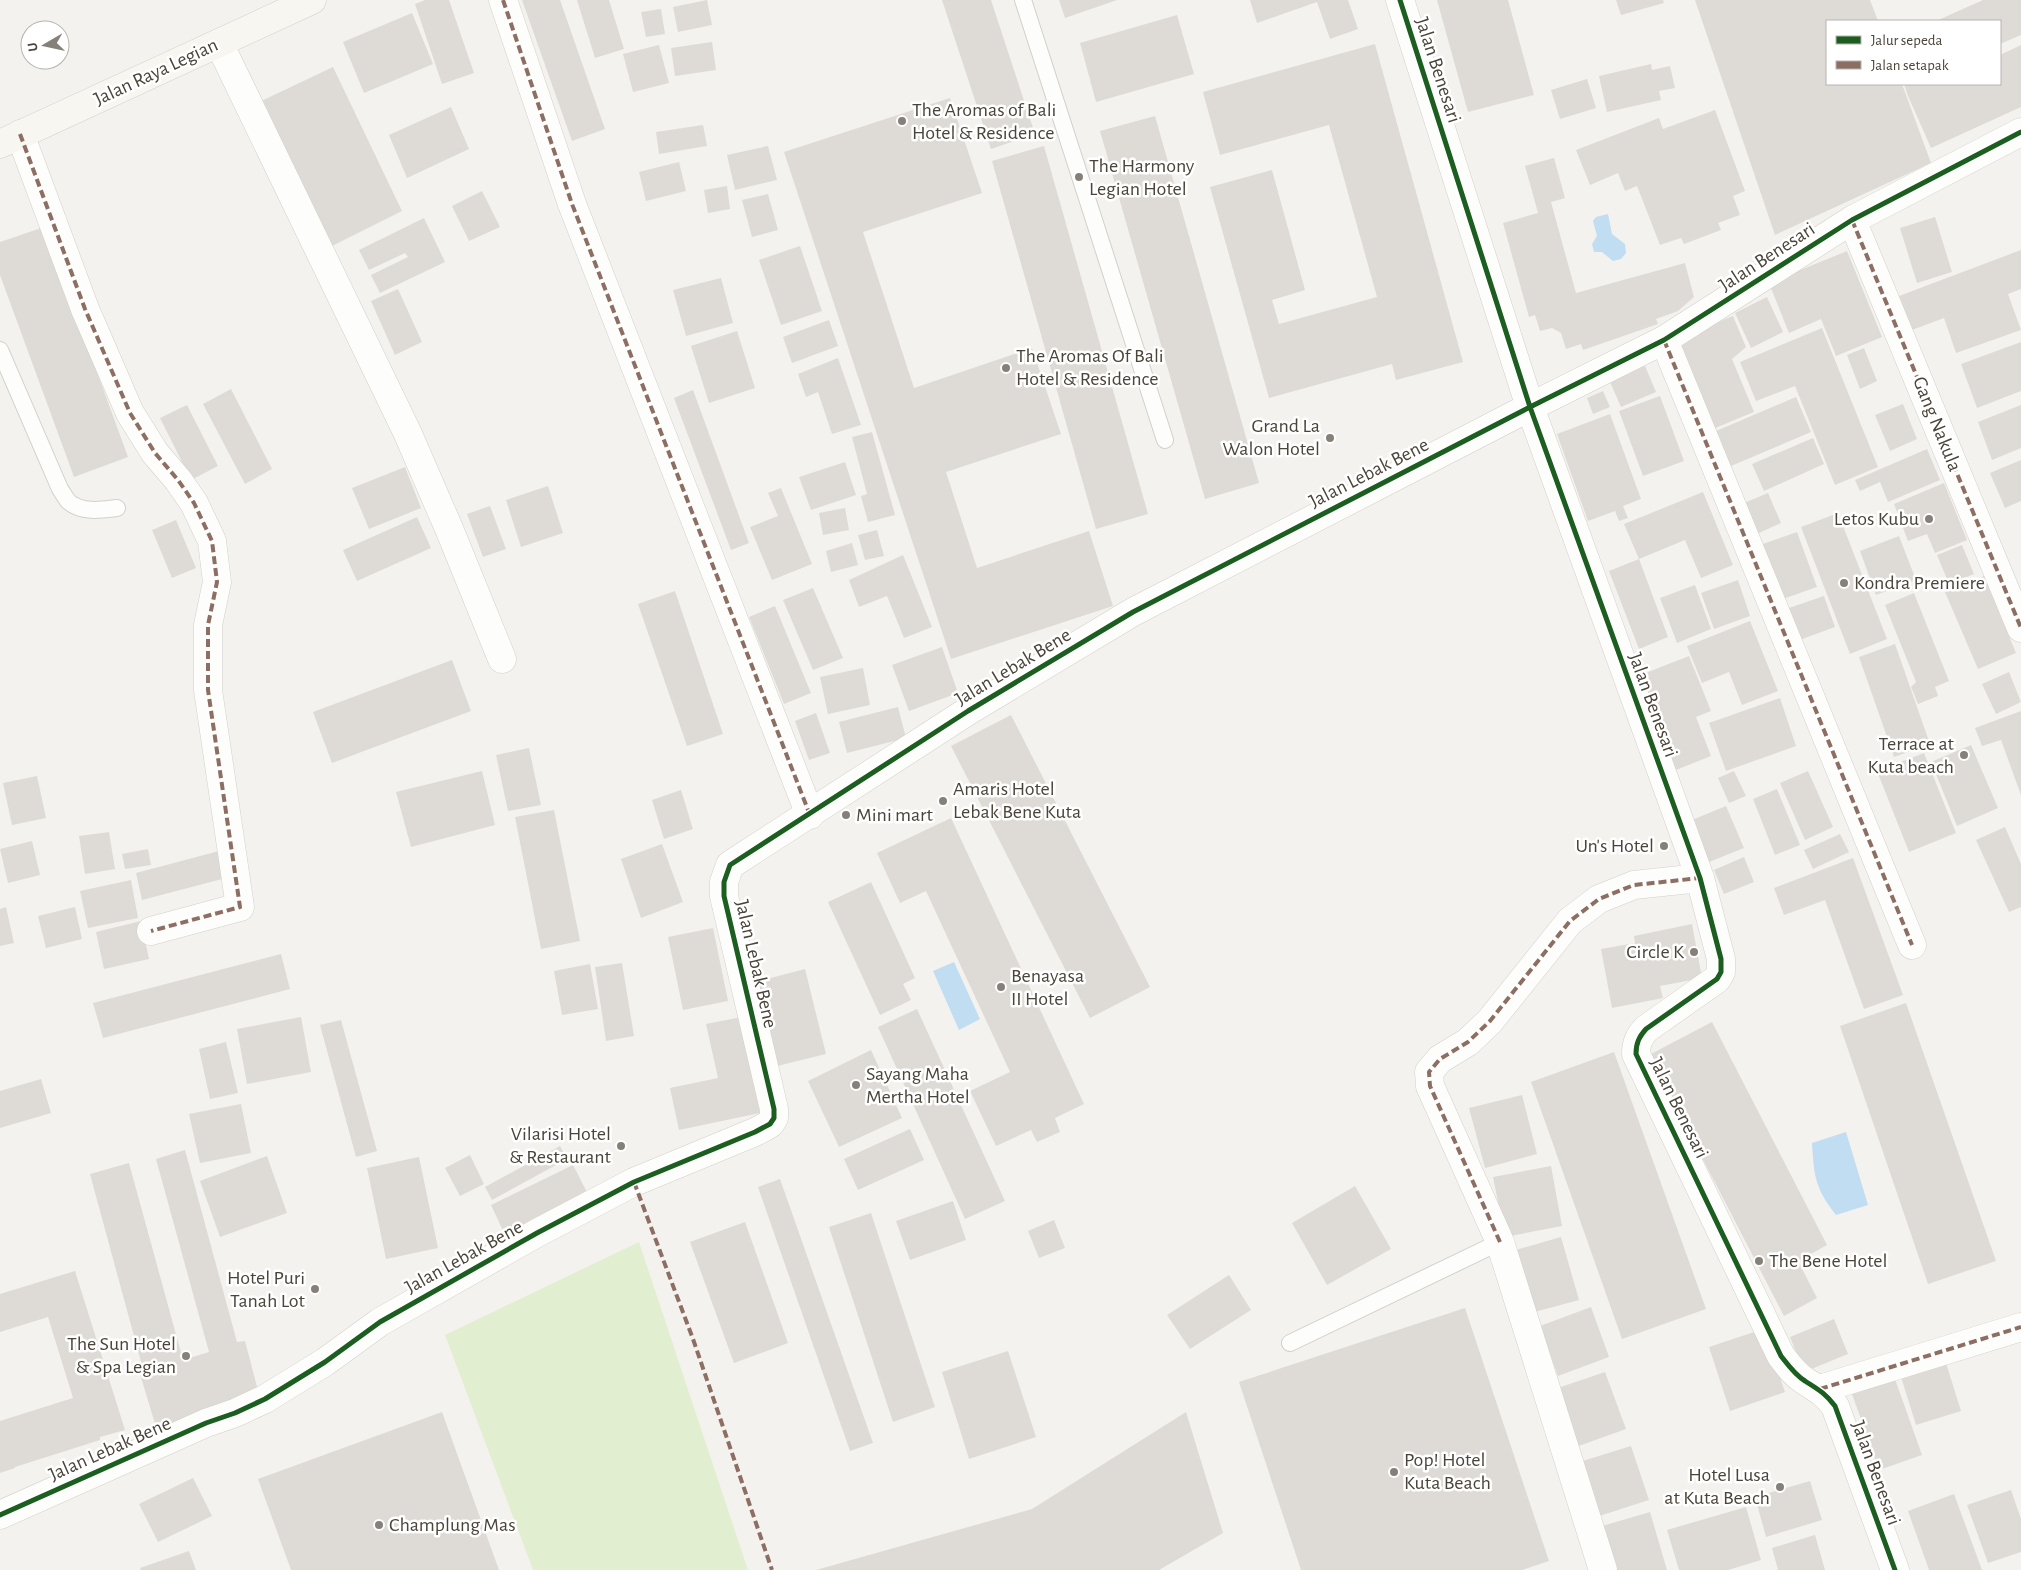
<svg xmlns="http://www.w3.org/2000/svg" width="2021" height="1570" font-family="'Alegreya Sans',sans-serif">
	<rect width="100%" height="100%" fill="#f4f2ee"/>
	<path fill="#e1eecf" d="M639,1242L748,1570H533L445,1335Z"/>
	<path fill="#c0ddf1" d="M1608,214L1612,234L1625,244L1626,253L1621,259L1613,261L1602,252H1594L1592,244L1597,236L1593,221L1596,217Z
		M954,962L980,1019L959,1030L933,971Z
		M1846,1132L1868,1205L1836,1215C1815,1188 1814,1176 1812,1143Z"/>
	<path fill="#dedbd6" d="M425,0H449L474,73L442,84L415,4Z
		M522,0H560L605,129L572,141Z
		M577,0H609L624,49L595,58Z
		M707,0L712,25L678,32L673,7Z
		M942,0H991L1035,134L991,149Z
		M1059,0H1117L1065,18Z
		M1250,0H1348L1358,29L1330,39L1317,2L1257,23Z
		M1437,0H1508L1534,95L1468,112Z
		M1616,0H1663L1664,3L1621,15Z
		M1695,0H1870L1878,21H1827V84H1902L1931,163L1775,235Z
		M1983,0H2021V35L2000,44V21H1936Z
		M661,9L665,34L646,37L641,12Z
		M412,13L433,64L364,93L343,42Z
		M1177,15L1194,74L1096,102L1080,43Z
		M712,42L716,70L675,76L671,48Z
		M1375,44L1463,362L1396,380L1392,364L1269,398L1210,187L1272,170L1305,290L1272,300L1279,324L1377,297L1329,125L1220,155L1203,92Z
		M659,45L669,83L633,92L623,54Z
		M2021,45V107L1931,148L1908,96L1904,84H2000V55Z
		M1651,64L1652,70L1670,66L1675,88L1659,91L1661,100L1607,112L1599,76Z
		M333,67L402,211L324,250L255,104Z
		M1587,79L1596,108L1560,119L1551,90Z
		M950,98L982,193L863,232L914,388L1032,348L1061,434L946,472L977,568L1089,531L1113,606L951,659L784,152Z
		M451,107L469,149L407,178L389,135Z
		M1715,110L1745,191L1733,196L1740,215L1718,223L1721,230L1684,244L1681,238L1660,245L1637,186L1625,191L1618,173L1590,185L1576,150L1659,118L1663,129Z
		M1155,116L1259,483L1205,499L1100,131Z
		M703,125L707,146L659,154L656,132Z
		M768,146L777,180L735,190L727,155Z
		M1044,146L1148,514L1096,529L992,161Z
		M1554,158L1565,198L1551,202L1576,293L1685,263L1694,297L1678,311L1656,319L1658,324L1583,350L1581,344L1566,349L1561,333L1552,328L1540,331L1535,315L1529,317L1503,223L1538,213L1525,166Z
		M679,162L686,191L646,201L639,172Z
		M727,186L730,209L708,213L704,190Z
		M482,191L500,227L469,241L452,206Z
		M768,194L778,230L752,237L742,200Z
		M1935,217L1952,272L1917,283L1900,228Z
		M424,218L445,262L380,293L371,275L408,257L405,253L369,270L359,250Z
		M44,227L128,457L74,477L0,275V242Z
		M800,246L822,311L781,325L759,260Z
		M2021,250V289L2008,294L2021,330L1956,353L1944,318L1912,330L1899,296Z
		M1847,251L1882,337L1836,356L1821,319L1789,333L1769,283Z
		M721,278L733,323L686,336L673,290Z
		M398,289L422,342L395,355L371,301Z
		M1767,297L1783,332L1751,348L1735,313Z
		M1733,316L1746,347L1732,359L1754,412L1708,431L1671,341Z
		M829,320L838,346L792,363L783,337Z
		M1822,328L1878,467L1835,485L1795,386L1756,401L1740,362Z
		M737,331L755,388L709,403L691,346Z
		M2021,342V391L1977,408L1961,364Z
		M1864,348L1877,381L1860,389L1847,355Z
		M838,358L861,425L832,434L818,392L806,397L798,374Z
		M1645,366L1656,392L1621,407L1610,382Z
		M231,389L272,469L245,484L203,404Z
		M693,390L749,543L731,550L674,398Z
		M1603,391L1610,407L1593,414L1587,398Z
		M1660,396L1684,461L1643,476L1619,411Z
		M1796,397L1811,432L1724,469L1709,434Z
		M1903,404L1917,439L1890,451L1875,415Z
		M187,405L218,466L191,480L160,418Z
		M2021,405V448L1992,460L1978,422Z
		M1610,414L1641,499L1623,506L1628,518L1619,521L1615,511L1588,521L1557,434Z
		M872,432L895,515L868,522L861,496L867,494L852,437Z
		M1813,438L1824,464L1764,491L1752,464Z
		M1927,449L1940,480L1888,502L1880,482L1860,491L1855,480Z
		M2021,460V501L2005,508L1990,473Z
		M845,462L856,495L811,510L799,477Z
		M405,467L421,508L369,529L352,488Z
		M1944,483L1967,540L1935,553L1927,534L1908,541L1894,504Z
		M548,486L563,533L521,547L506,500Z
		M781,488L812,564L772,580L750,527L778,516L768,493Z
		M1703,492L1733,565L1701,578L1685,540L1639,559L1624,524Z
		M1768,493L1781,523L1750,537L1737,506Z
		M490,506L506,549L483,557L467,514Z
		M845,508L849,530L823,535L819,513Z
		M1838,513L1887,639L1850,654L1801,527Z
		M417,517L431,548L357,581L343,550Z
		M176,520L196,568L172,578L152,530Z
		M877,530L884,556L865,560L858,535Z
		M1797,532L1817,587L1780,600L1760,545Z
		M1899,536L1916,580L1876,595L1860,551Z
		M852,543L858,565L831,572L826,551Z
		M1962,545L1974,574L1949,584L1937,555Z
		M903,555L932,627L904,638L887,596L859,607L849,580Z
		M1639,559L1668,637L1639,649L1609,571Z
		M1984,576L2016,653L1978,669L1945,592Z
		M1738,580L1750,616L1714,629L1701,593Z
		M1695,585L1711,629L1677,643L1660,598Z
		M813,588L843,658L813,670L783,600Z
		M675,591L723,734L687,746L638,604Z
		M1914,593L1949,681L1935,687L1938,696L1918,704L1911,687L1916,682L1885,605Z
		M1824,596L1835,627L1794,642L1783,610Z
		M775,606L811,693L784,704L749,617Z
		M1750,621L1778,691L1742,705L1729,672L1702,683L1687,646Z
		M1895,644L1930,744L1894,757L1859,657Z
		M942,647L958,693L909,711L892,665Z
		M1689,656L1711,711L1696,717L1711,756L1676,770L1638,676Z
		M452,660L471,711L332,763L313,712Z
		M863,668L870,705L828,714L820,677Z
		M2009,672L2021,702L1996,714L1982,684Z
		M1780,698L1796,746L1726,771L1709,723Z
		M898,707L906,738L847,753L839,722Z
		M2021,711V795L2001,740L1982,746L1975,728Z
		M816,713L830,753L809,760L795,721Z
		M1011,715L1150,987L1090,1018L951,746Z
		M1971,745L1998,808L1957,826L1931,762Z
		M529,748L541,805L508,811L496,755Z
		M1924,753L1956,833L1909,852L1877,771Z
		M482,771L495,825L411,847L396,792Z
		M1734,771L1746,796L1729,803L1718,778Z
		M1808,771L1833,827L1805,840L1780,783Z
		M37,776L46,818L12,825L3,783Z
		M1777,789L1800,845L1775,855L1753,799Z
		M681,790L693,829L664,839L652,800Z
		M1726,806L1744,848L1709,862L1692,820Z
		M554,810L580,941L541,949L515,817Z
		M951,818L1084,1104L1055,1118L1060,1132L1037,1142L1031,1130L996,1146L970,1091L1010,1072L926,891L900,903L877,853Z
		M2005,827L2021,864V907L2009,912L1976,840Z
		M109,832L115,869L85,874L79,836Z
		M1840,834L1849,852L1813,869L1804,850Z
		M32,841L40,875L8,883L0,849Z
		M662,844L683,902L641,918L621,859Z
		M148,849L151,865L125,869L122,854Z
		M219,851L226,878L142,900L136,873Z
		M1744,857L1754,882L1724,894L1714,870Z
		M1853,858L1903,995L1864,1009L1825,900L1784,915L1774,888Z
		M131,880L138,918L88,928L80,891Z
		M871,882L915,978L903,984L911,1000L880,1015L828,902Z
		M6,907L14,943L0,946V909Z
		M75,907L82,939L46,948L38,916Z
		M141,921L149,959L104,969L96,932Z
		M1692,924L1702,978L1660,986L1663,998L1612,1008L1601,949L1635,943L1634,936Z
		M713,928L728,1001L683,1010L668,937Z
		M281,954L290,989L103,1038L93,1003Z
		M622,963L634,1036L606,1041L595,967Z
		M590,964L598,1009L562,1015L554,971Z
		M805,969L826,1054L777,1066L755,982Z
		M1906,1003L1996,1261L1928,1284L1840,1026Z
		M917,1009L1005,1201L965,1219L878,1027Z
		M301,1017L311,1072L247,1084L237,1029Z
		M742,1017L760,1113L679,1130L670,1088L718,1078L706,1024Z
		M341,1020L377,1151L356,1157L320,1025Z
		M1712,1022L1827,1245L1798,1261L1817,1298L1784,1316L1649,1055Z
		M226,1042L238,1093L210,1099L199,1049Z
		M871,1050L902,1118L839,1147L808,1081Z
		M1614,1052L1706,1309L1622,1339L1531,1082Z
		M41,1079L51,1113L0,1128V1091Z
		M1522,1095L1537,1154L1485,1168L1469,1108Z
		M241,1104L251,1153L200,1163L189,1114Z
		M910,1129L924,1160L858,1190L844,1159Z
		M560,1146L567,1159L492,1200L485,1187Z
		M185,1150L237,1342L245,1341L260,1398L156,1427L140,1374L144,1373L90,1174L129,1163L183,1360L209,1352L156,1159Z
		M470,1155L484,1184L460,1196L445,1168Z
		M267,1156L287,1213L220,1237L200,1181Z
		M419,1157L438,1248L386,1259L367,1168Z
		M573,1165L588,1194L505,1235L491,1205Z
		M1551,1166L1562,1226L1505,1237L1493,1177Z
		M780,1179L873,1443L850,1451L758,1187Z
		M1355,1186L1391,1249L1327,1285L1292,1223Z
		M953,1201L966,1240L910,1260L896,1221Z
		M871,1213L935,1407L893,1422L829,1227Z
		M1054,1220L1065,1248L1039,1258L1028,1231Z
		M745,1222L788,1343L734,1363L690,1242Z
		M1561,1237L1579,1300L1527,1314L1509,1252Z
		M75,1271L125,1430L100,1437V1440L15,1467V1468L0,1473V1421L73,1398L48,1317L0,1332V1294Z
		M1229,1275L1251,1310L1190,1349L1167,1315Z
		M1591,1307L1609,1357L1558,1376L1540,1326Z
		M1465,1308L1549,1561L1522,1570H1301L1239,1382Z
		M1834,1319L1848,1354L1804,1372L1790,1337Z
		M1763,1329L1785,1392L1730,1411L1709,1347Z
		M1008,1351L1036,1437L969,1459L942,1372Z
		M1946,1363L1961,1411L1916,1425L1901,1377Z
		M1605,1372L1626,1429L1573,1448L1552,1390Z
		M1895,1379L1922,1455L1879,1470L1852,1394Z
		M442,1412L499,1570H291L258,1479Z
		M1186,1412L1223,1533L1159,1570H816L1032,1509Z
		M1631,1446L1649,1500L1590,1519L1573,1464Z
		M193,1478L212,1516L158,1542L139,1504Z
		M1810,1481L1822,1520L1766,1537L1755,1497Z
		M2011,1490L2021,1519V1552L1988,1563L1967,1505Z
		M1954,1494L1982,1570H1929L1908,1511Z
		M1746,1507L1761,1560L1728,1570H1679L1667,1530Z
		M1650,1512L1667,1570H1604L1592,1529Z
		M1815,1535L1825,1570H1778L1772,1548Z
		M189,1551L196,1570H141L140,1568Z"/>
	<g fill="none" stroke-linecap="round" stroke-linejoin="round">
		<g stroke="#d2d0cb" stroke-width="18">
			<path id="service" d="M1023,0L1165,440
				M0,350L60,489C63,493 66,499 69,502C82,513 101,510 117,508
				M1290,1343L1500,1242"/>
		</g>
		<g stroke="#d2d0cb" stroke-width="29">
			<path id="minor" d="M503,0L572,204L810,815
				M1400,0L1530,407L1700,878L1721,959V972L1717,979L1646,1029C1639,1037 1636,1043 1636,1054L1781,1356C1788,1365 1795,1375 1805,1381C1819,1390 1825,1393 1835,1406L1895,1570
				M219,43L408,434L450,531L502,659
				M20,134L85,309L130,413L155,453L178,480L194,503L212,541L217,582L208,625V690L240,907L151,931
				M1852,220L2021,628
				M1664,340L1912,945
				M1820,1389L2021,1327
				M0,1515L206,1423L235,1413L265,1399L325,1362L380,1322L537,1233L634,1182L755,1132L770,1124L774,1118V1109L724,896V882L730,865L968,711L1133,612L1530,407L1664,340L1852,220L2021,132
				M1603,1570L1500,1242L1430,1086L1429,1072L1440,1059L1468,1042L1490,1021L1570,921L1599,899L1634,885L1700,878"/>
		</g>
		<g stroke="#d3cfc5" stroke-width="29">
			<path id="secondary" d="M0,144L312,0"/>
		</g>
		<use href="#service" stroke="#fdfdfc" stroke-width="16"/>
		<use href="#minor" stroke="#fdfdfc" stroke-width="28"/>
		<use href="#secondary" stroke="#f7f6f1" stroke-width="28"/>
		<path stroke="#8d6e63" stroke-width="4" stroke-dasharray="8 4" stroke-linecap="butt" d="M503,0L572,204L810,815
			M20,134L85,309L130,413L155,453L178,480L194,503L212,541L217,582L208,625V690L240,907L151,931
			M1852,220L2021,628
			M1664,340L1912,945
			M634,1182L693,1339L772,1570
			M1500,1242L1430,1086L1429,1072L1440,1059L1468,1042L1490,1021L1570,921L1599,899L1634,885L1700,878
			M1820,1389L2021,1327"/>
		<g stroke="#fff" stroke-width="8">
			<path id="cycleway" d="M1400,0L1530,407L1700,878L1721,959V972L1717,979L1646,1029C1639,1037 1636,1043 1636,1054L1781,1356C1788,1365 1795,1375 1805,1381C1819,1390 1825,1393 1835,1406L1895,1570
				M0,1515L206,1423L235,1413L265,1399L325,1362L380,1322L537,1233L634,1182L755,1132L770,1124L774,1118V1109L724,896V882L730,865L968,711L1133,612L1530,407L1664,340L1852,220L2021,132"/>
		</g>
		<use href="#cycleway" stroke="#1b5e20" stroke-width="5"/>
	</g>
	<g fill="#868178" stroke="#fff" stroke-width="2">
		<circle cx="902" cy="121" r="5"/>
		<circle cx="1079" cy="177" r="5"/>
		<circle cx="1006" cy="368" r="5"/>
		<circle cx="1330" cy="438" r="5"/>
		<circle cx="1929" cy="519" r="5"/>
		<circle cx="1844" cy="583" r="5"/>
		<circle cx="1964" cy="755" r="5"/>
		<circle cx="943" cy="801" r="5"/>
		<circle cx="846" cy="815" r="5"/>
		<circle cx="1664" cy="846" r="5"/>
		<circle cx="1694" cy="952" r="5"/>
		<circle cx="1001" cy="987" r="5"/>
		<circle cx="856" cy="1085" r="5"/>
		<circle cx="621" cy="1146" r="5"/>
		<circle cx="1759" cy="1261" r="5"/>
		<circle cx="315" cy="1289" r="5"/>
		<circle cx="186" cy="1356" r="5"/>
		<circle cx="1394" cy="1472" r="5"/>
		<circle cx="1780" cy="1487" r="5"/>
		<circle cx="379" cy="1525" r="5"/>
	</g>
	<g text-anchor="middle" dominant-baseline="central" stroke-width="5" stroke-linejoin="round" paint-order="stroke">
		<g font-size="20" fill="#4b4439" stroke="#fff">
			<text transform="translate(1438 70) rotate(72)">Jalan Benesari</text>
			<text transform="translate(156 72) rotate(-25)">Jalan Raya Legian</text>
			<text transform="translate(1767 257) rotate(-33)">Jalan Benesari</text>
			<text transform="translate(1937 424) rotate(68)">Gang Nakula</text>
			<text transform="translate(1369 473) rotate(-27)">Jalan Lebak Bene</text>
			<text transform="translate(1013 667) rotate(-31)">Jalan Lebak Bene</text>
			<text transform="translate(1653 705) rotate(70)">Jalan Benesari</text>
			<text transform="translate(756 964) rotate(77)">Jalan Lebak Bene</text>
			<text transform="translate(1679 1108) rotate(64)">Jalan Benesari</text>
			<text transform="translate(464 1257) rotate(-29)">Jalan Lebak Bene</text>
			<text transform="translate(110 1449) rotate(-24)">Jalan Lebak Bene</text>
			<text transform="translate(1876 1473) rotate(70)">Jalan Benesari</text>
		</g>
		<g font-size="20" fill="#4b4439" stroke="#fff" text-anchor="start">
			<text x="912" y="110">The Aromas of Bali<tspan x="912" dy="23">Hotel &amp; Residence</tspan></text>
			<text x="1089" y="166">The Harmony<tspan x="1089" dy="23">Legian Hotel</tspan></text>
			<text x="1016" y="356">The Aromas Of Bali<tspan x="1016" dy="23">Hotel &amp; Residence</tspan></text>
			<text x="1320" y="426" text-anchor="end">Grand La<tspan x="1320" dy="23">Walon Hotel</tspan></text>
			<text x="1919" y="519" text-anchor="end">Letos Kubu</text>
			<text x="1854" y="583">Kondra Premiere</text>
			<text x="1954" y="744" text-anchor="end">Terrace at<tspan x="1954" dy="23">Kuta beach</tspan></text>
			<text x="953" y="789">Amaris Hotel<tspan x="953" dy="23">Lebak Bene Kuta</tspan></text>
			<text x="856" y="815">Mini mart</text>
			<text x="1654" y="846" text-anchor="end">Un's Hotel</text>
			<text x="1684" y="952" text-anchor="end">Circle K</text>
			<text x="1011" y="976">Benayasa<tspan x="1011" dy="23">II Hotel</tspan></text>
			<text x="866" y="1074">Sayang Maha<tspan x="866" dy="23">Mertha Hotel</tspan></text>
			<text x="611" y="1134" text-anchor="end">Vilarisi Hotel<tspan x="611" dy="23">&amp; Restaurant</tspan></text>
			<text x="1769" y="1261">The Bene Hotel</text>
			<text x="305" y="1278" text-anchor="end">Hotel Puri<tspan x="305" dy="23">Tanah Lot</tspan></text>
			<text x="176" y="1344" text-anchor="end">The Sun Hotel<tspan x="176" dy="23">&amp; Spa Legian</tspan></text>
			<text x="1404" y="1460">Pop! Hotel<tspan x="1404" dy="23">Kuta Beach</tspan></text>
			<text x="1770" y="1475" text-anchor="end">Hotel Lusa<tspan x="1770" dy="23">at Kuta Beach</tspan></text>
			<text x="389" y="1525">Champlung Mas</text>
		</g>
	</g>
	<rect x="1826" y="20" width="175" height="65" fill="#ffffff" stroke="#b7b4b0"/>
	<rect x="1836" y="36" width="25" height="8" fill="#1b5e20" stroke="#b7b4b0"/>
	<text x="1871" y="45" font-size="15" fill="#4b4439">Jalur sepeda</text>
	<rect x="1836" y="61" width="25" height="8" fill="#8d6e63" stroke="#b7b4b0"/>
	<text x="1871" y="70" font-size="15" fill="#4b4439">Jalan setapak</text>
	<g transform="translate(45 45) rotate(261)"><circle r="24" fill="#ffffff" stroke="#b7b4b0"/>
	<path d="M0-4L9 19L0 12L-9 19Z" fill="#868178"/>
	<text y="-8" font-size="14" font-weight="bold" text-anchor="middle" fill="#4b4439">U</text>
	</g>
</svg>
